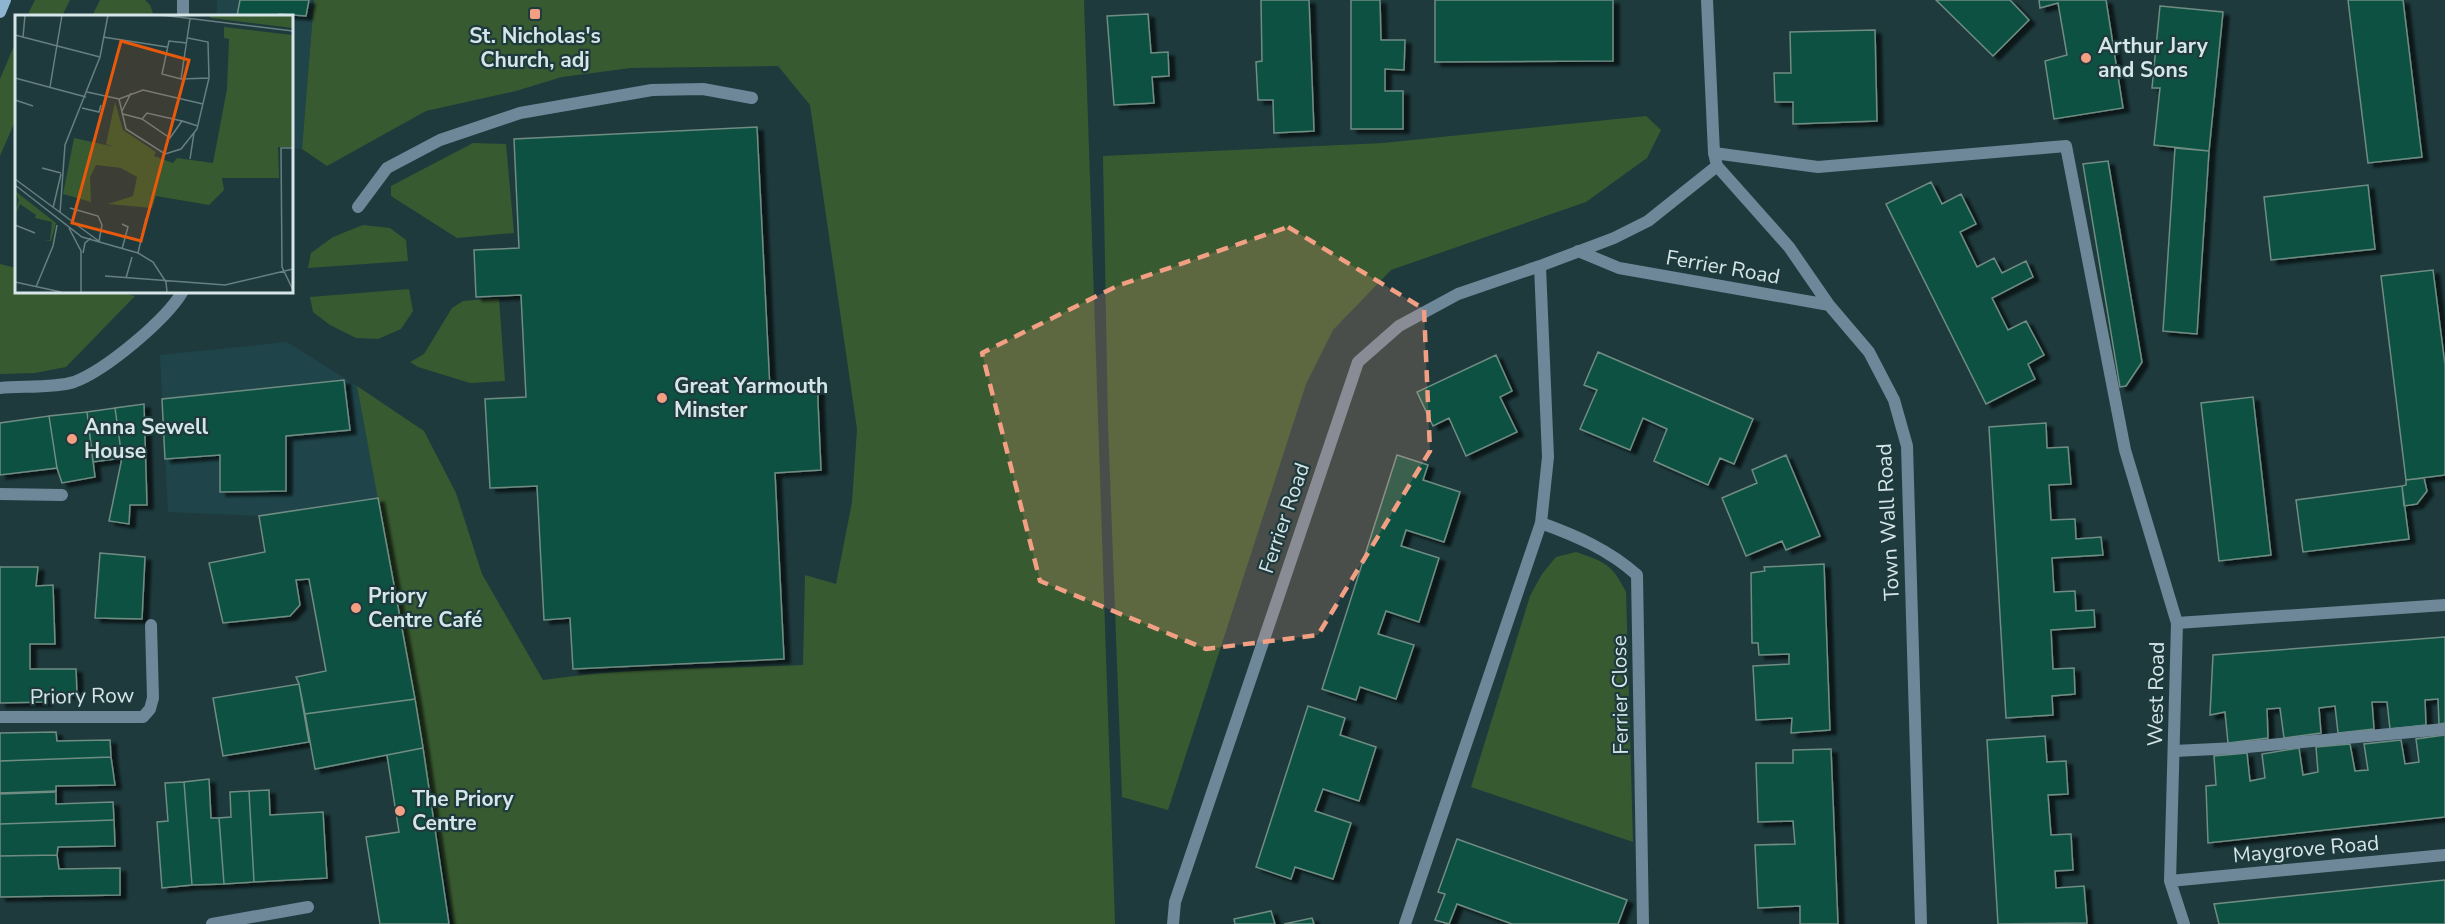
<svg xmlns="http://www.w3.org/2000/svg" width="2445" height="924" font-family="'Nunito Sans',sans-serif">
	<defs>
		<filter id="shadow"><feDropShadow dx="6" dy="4" stdDeviation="1.5" flood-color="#0009"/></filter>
	</defs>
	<rect width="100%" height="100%" fill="#1e3a3d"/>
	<path fill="#1f454a" d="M217,0H314L302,149L291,148V16H217Z
		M287,342L357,386L378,498L259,516L168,512L160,355Z"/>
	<path fill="#385a30" d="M35,0H70L62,16H27Z
		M100,0H145L150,5L154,16H92Z
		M314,0H1084L1115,924H453L415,699L357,386L424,431L456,493L482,574L543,680C629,667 716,669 803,665L805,575L836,584L852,502L857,429L810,105L778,66L631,68L562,77L516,91L426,111L327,166L302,149Z
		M16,41V119L0,156V79Z
		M1646,116L1661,130L1647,158L1586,202L1391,270L1333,330L1306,384L1168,810L1122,797L1108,424L1103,156L1383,143Z
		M473,143L506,144L514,233L457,238L391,196V186Z
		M363,225L390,228L406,240L408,261L308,268L311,253L333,237Z
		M0,264L16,268V291H115L135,296L66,367L35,373L0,374Z
		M409,289L413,311L401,329L378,339L356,338L330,325L313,312L310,297Z
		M499,298L505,381L470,383L418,367L410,362L424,354L452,308L463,301Z
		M1576,552C1605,562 1612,564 1626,592L1633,842L1471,787L1530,596L1542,574L1556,557Z"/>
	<path fill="#0b5142" stroke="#708c83" stroke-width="1.5" filter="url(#shadow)" d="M240,0H309L306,16L279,14V16H237Z
		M1261,0H1309L1314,131L1274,133L1273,100H1258L1256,62L1262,61Z
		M1351,0H1380L1381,40H1405L1404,70L1385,69V91H1403V129H1351Z
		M1435,0H1613V61L1435,62Z
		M1936,0H2010L2029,20L1993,56Z
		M2039,0H2106L2123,108L2054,119L2045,61L2067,55L2058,3L2040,8Z
		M2348,0H2403L2422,157L2368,163Z
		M2160,6L2223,12L2209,151L2154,145L2160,88H2152Z
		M1148,14L1151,53L1168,52L1169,76L1152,77L1154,103L1114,105L1107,16Z
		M1875,30L1877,121L1793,124V102H1775L1774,73H1791L1790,32Z
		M757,127L770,390L818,388V403L821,470L775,473L784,659L573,669L570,618L544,620L537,486L490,488L485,399L526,397L521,295L476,297L474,250L519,248L514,139Z
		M2175,148L2209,151L2197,334L2163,331Z
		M2108,161L2142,362L2126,386L2120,387L2083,164Z
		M1931,182L1942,204L1961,194L1976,224L1960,232L1977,267L1994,258L2002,273L2026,261L2033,277L1992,298L2008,330L2026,321L2044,355L2028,364L2035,379L1986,404L1886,204Z
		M2368,185L2375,249L2271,260L2264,197Z
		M2433,270L2445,365V475L2406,480L2381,276Z
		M1598,352L1753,419L1734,464L1720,458L1708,485L1654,461L1667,429L1643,418L1630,450L1580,429L1597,390L1584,385Z
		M1496,355L1512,391L1500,397L1517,432L1466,456L1449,418L1433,426L1417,392Z
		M344,380L350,430L286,436V491L220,492V455L165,459L162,399Z
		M2253,397L2271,555L2219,561L2201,403Z
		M144,404L147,505H130L129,524L109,521L122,458L115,408Z
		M115,408L122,458L93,462L87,412Z
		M87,412L95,477L62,483L57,468L49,416Z
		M49,416L57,468L0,475V423Z
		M2046,423L2047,448L2068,447L2071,484L2049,485L2051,520L2075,519L2076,539L2101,537L2103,555L2052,558L2054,592L2075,591L2076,611L2094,610L2095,627L2051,630L2053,669L2074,668L2075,694L2052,696L2053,715L2006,718L1989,427Z
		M1397,455L1428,465L1423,480L1460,492L1444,542L1406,530L1401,546L1439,558L1419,622L1386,611L1378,634L1414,645L1396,699L1360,687L1356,700L1322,689Z
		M1786,455L1820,536L1786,550L1782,541L1746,556L1722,498L1757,483L1752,470Z
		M2424,478L2427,491L2417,504L2404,506L2402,486L2406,485V480Z
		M2402,486L2409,539L2303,552L2296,500Z
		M378,498L415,699L305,714L299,684L296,677L326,671L309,579L296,580L300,605L290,616L223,623L209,563L265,552L259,516Z
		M100,553L145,557L142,619L95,618Z
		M1824,564L1830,730L1791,733L1792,718L1756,720L1753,666L1789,664V654L1759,655L1758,643H1752L1751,573L1765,571L1764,567Z
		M0,567H38L36,586L53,585L55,644H30V669H76L77,694L46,695V702L0,703Z
		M2445,637V723L2439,724L2438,699L2425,700L2426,725L2390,729L2387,702H2372L2374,729L2338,733L2335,706L2319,708L2321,733L2284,738L2280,708L2267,709L2268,738L2228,743L2225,712L2210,715L2213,655Z
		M299,684L309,742L223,756L213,698Z
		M415,699L423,748L315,769L305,714Z
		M1308,706L1345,718L1340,735L1376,747L1359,801L1323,789L1315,811L1351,823L1333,879L1295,867L1291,879L1256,867Z
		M56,732L57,741L110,740L111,757L0,761V733Z
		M2445,735V817L2208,843L2206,786L2216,785L2214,756L2247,753L2250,781L2265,778L2262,754L2299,748L2303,775L2318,772L2316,747L2350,744L2355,771L2368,770L2364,744L2401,740L2405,764L2419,762L2416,739Z
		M2045,736L2047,762L2066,761L2068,794L2048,795L2051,835L2071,834L2073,870L2055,871L2056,888L2084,886L2087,923L1998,924L1987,740Z
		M423,748L449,924H380L366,837L399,832L387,755Z
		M1831,749L1838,924H1800V906L1758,908L1755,845L1795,844L1793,821L1758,822L1756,763H1793V750Z
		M111,757L115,785L56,786V792L0,794V761Z
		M209,779L211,818H219L224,884L192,885L184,782Z
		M184,782L192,885L162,888L157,822L168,821L165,783Z
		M269,790L270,815L323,812L327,878L254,882L249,791Z
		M56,791V804L113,802L114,820L0,824V793Z
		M249,791L254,882L224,884L219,818L231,817L230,792Z
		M114,820L115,846L58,847L57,855L0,856V824Z
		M1457,839L1627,900L1618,924H1512L1457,904L1449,924L1435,920L1445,894L1438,892Z
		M57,855L59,869L120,868V895L0,897V856Z
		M2445,880V924H2219L2214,904Z
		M1271,911L1275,924H1235L1234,919Z
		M1312,918L1314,924H1284Z"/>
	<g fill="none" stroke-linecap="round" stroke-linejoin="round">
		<path stroke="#6e8799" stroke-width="12" d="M1714,153L1818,167L2066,146L2125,450L2177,623
			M358,207L387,168L440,140L520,113L652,90L703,89L752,98
			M0,494L62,495"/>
		<path stroke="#6e8799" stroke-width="12" d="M2174,751L2236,748L2445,729"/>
		<path stroke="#6e8799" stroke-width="12" d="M183,0V16
			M1707,0L1714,153L1717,166L1789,247L1829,305L1869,352L1894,400L1907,446L1921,924
			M1578,251L1619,268L1829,305
			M0,388C20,386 56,388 74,382C106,370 166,320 183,291
			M1541,523C1577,536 1609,550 1637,575L1643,924
			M0,717H143L150,709L153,698L151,625
			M2170,881L2445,855
			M212,924L308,907
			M1173,924L1175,902L1358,362L1399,326L1458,294L1540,266L1614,238L1648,221L1717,166
			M1405,924L1541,523L1548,457L1540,266
			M2184,924L2170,881L2177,623L2445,605"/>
		<path stroke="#8db5d2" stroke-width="12" d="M0,12L5,0"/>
	</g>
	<path fill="#f39f84" fill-opacity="0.2" stroke="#f39f84" stroke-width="4.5" stroke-dasharray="12 8" stroke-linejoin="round" d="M1288,227L1424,309L1430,451L1318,635L1206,649L1040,581L982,353L1117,286Z"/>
	<g fill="#f39f84" stroke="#1e3a3d" stroke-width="2">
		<rect x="529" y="8" width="12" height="12" rx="3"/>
		<circle cx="2086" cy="58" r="6"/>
		<circle cx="662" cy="398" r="6"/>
		<circle cx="72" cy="439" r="6"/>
		<circle cx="356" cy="608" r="6"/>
		<circle cx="400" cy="811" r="6"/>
	</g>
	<g text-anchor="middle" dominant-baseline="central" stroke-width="4.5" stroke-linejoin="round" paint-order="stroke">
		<g font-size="21" font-weight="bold" fill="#d6e6e8" stroke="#1e3a3d" text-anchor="start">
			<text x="535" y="36" text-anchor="middle">St. Nicholas's<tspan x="535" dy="24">Church, adj</tspan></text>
			<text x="2098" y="46">Arthur Jary<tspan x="2098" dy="24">and Sons</tspan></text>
			<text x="674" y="386">Great Yarmouth<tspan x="674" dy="24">Minster</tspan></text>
			<text x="84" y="427">Anna Sewell<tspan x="84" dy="24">House</tspan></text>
			<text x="368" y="596">Priory<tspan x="368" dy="24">Centre Café</tspan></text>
			<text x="412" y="799">The Priory<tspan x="412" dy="24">Centre</tspan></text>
		</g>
		<g font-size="21" fill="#d6e6e8" stroke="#1e3a3d">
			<text transform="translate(1723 267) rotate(10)">Ferrier Road</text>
			<text transform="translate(1284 518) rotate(-71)">Ferrier Road</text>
			<text transform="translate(1888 522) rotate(-93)">Town Wall Road</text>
			<text transform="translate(2156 694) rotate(-89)">West Road</text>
			<text transform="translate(1620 695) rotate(-91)">Ferrier Close</text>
			<text transform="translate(82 696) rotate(-1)">Priory Row</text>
			<text transform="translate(2306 849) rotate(-5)">Maygrove Road</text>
		</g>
	</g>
	<g transform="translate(15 15)">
		<rect width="278" height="278" fill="#1e3a3d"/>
		<path d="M193,0H277V13L196,3ZM209,12L277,20V132H263L264,163H207L209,175L194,190L141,181L137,193L93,189L118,181L122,162L106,153L81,150L75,162L76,187L48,179L59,123L100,132L91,129L100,87L108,115L141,137L139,141L158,148L162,143L198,148L212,74L214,24L209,23ZM0,176L41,208L36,226L29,225H35L37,207L20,203L21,200L5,189L0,200L4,185Z" fill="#385a30"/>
		<path fill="none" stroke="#687f81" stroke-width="1.5" d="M146,0L278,16M0,20L85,42M8,22L10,0M88,22L152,32M172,28L154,26L147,59L166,64L194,63M0,63L71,82M166,64L175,4M35,72L47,0M72,77L104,84L128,75L188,89M104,84L111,114L150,139L166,134L182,114L194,63L193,27L173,23M0,85L18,91M67,93L84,97L86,90M107,96L116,78M108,99L127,104L155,123L167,106L183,111M127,104L132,98L167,106M278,133H266L267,252L278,275M175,144L179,118M27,153L46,158M0,164L85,227M0,170L67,222L123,238L138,247L151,267L152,277M38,193L46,159M55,193L83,201L87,210L84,226M45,198L50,130L85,42L93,0M107,209L113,212L107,234M0,210L20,218M54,213L66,236V277M68,238L70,228L76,223M123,238L131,203M90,261L210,270L278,254M111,263L117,242M0,267L46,277M21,272L38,231L42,210"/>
		<path fill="#e8590c" fill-opacity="0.15" stroke="#e8590c" stroke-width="3" d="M106,26L174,45L126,226L57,208Z"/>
		<rect width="278" height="278" fill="none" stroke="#d6e6e8" stroke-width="3"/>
	</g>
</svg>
